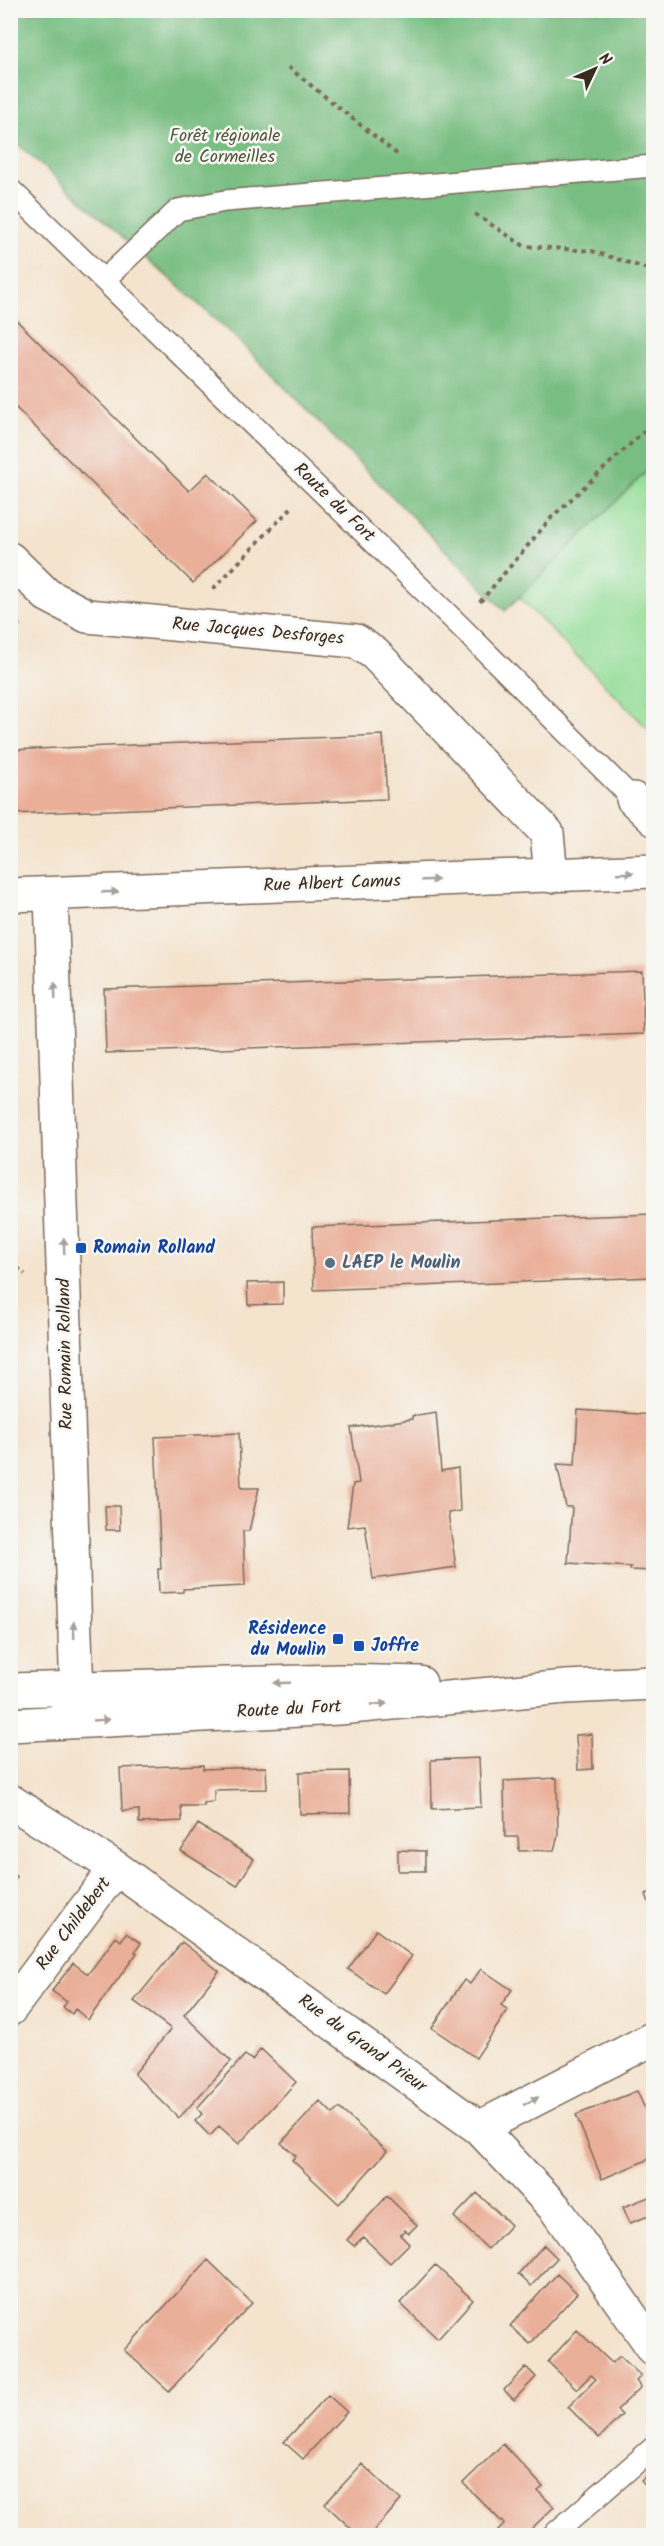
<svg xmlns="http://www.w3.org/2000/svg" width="664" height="2546" font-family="Kalam,sans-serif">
	<rect width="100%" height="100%" fill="#f6f6f2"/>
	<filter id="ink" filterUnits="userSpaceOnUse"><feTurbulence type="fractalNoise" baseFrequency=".0167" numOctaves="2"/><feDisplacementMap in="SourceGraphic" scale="12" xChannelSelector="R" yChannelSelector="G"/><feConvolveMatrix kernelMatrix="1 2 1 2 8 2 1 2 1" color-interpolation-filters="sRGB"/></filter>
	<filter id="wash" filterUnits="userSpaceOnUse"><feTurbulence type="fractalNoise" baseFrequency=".008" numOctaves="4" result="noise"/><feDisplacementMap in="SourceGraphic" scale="24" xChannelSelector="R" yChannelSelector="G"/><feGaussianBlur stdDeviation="1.35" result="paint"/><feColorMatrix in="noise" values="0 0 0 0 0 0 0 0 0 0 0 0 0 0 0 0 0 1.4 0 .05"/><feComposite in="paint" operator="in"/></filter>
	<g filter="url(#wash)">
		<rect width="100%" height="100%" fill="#f4e3cd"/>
		<path fill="#95de99" stroke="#68845c" stroke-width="1.5" d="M653,465V734L519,597Z"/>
		<path fill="#78bd81" stroke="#5a7450" stroke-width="1.5" d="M11,11H653V465L505,611L232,334L11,138Z"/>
		<g id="blocks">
			<path fill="#eaaf99" d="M10,314L189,491L208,473L257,521L193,583L10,402Z
				M383,735L387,799L10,814V750Z
				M642,971L644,1034L106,1053L104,989Z
				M654,1214V1277L314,1290L312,1227Z
				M283,1282V1304L248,1305L247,1283Z
				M578,1410L654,1415V1571L630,1570L631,1567L568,1563L572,1507H566L557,1464L575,1465Z
				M436,1412L441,1471L458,1468L460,1511L448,1513L456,1567L373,1579L365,1525L347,1527L353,1484L359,1483L351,1428L412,1419V1416Z
				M239,1433L241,1488H259L249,1531H243L245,1586L183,1589V1592L159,1593L158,1569H161L155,1437Z
				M105,1506H119L120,1530H106Z
				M592,1734L593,1769L578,1770L576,1735Z
				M479,1758L481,1807L432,1809L431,1760Z
				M203,1765V1769L266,1767L267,1789L214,1790V1802L204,1803V1806H181L182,1821L139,1823V1810L122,1811L120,1768Z
				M349,1771L350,1813L300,1814L299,1772Z
				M557,1778L558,1836L554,1850L519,1851L518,1837H505L504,1781Z
				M198,1824L254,1859L237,1886L181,1851Z
				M398,1850L425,1851V1871H398Z
				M10,1872L17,1877L10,1886Z
				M654,1891V1915H653L646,1894Z
				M376,1930L412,1956L384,1994L348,1969Z
				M126,1933L141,1943L135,1952L137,1953L88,2020L75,2009L72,2014L63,2007L67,2002L52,1991L73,1963L88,1974L116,1937L121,1941Z
				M182,1942L219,1971L184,2015L231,2061L179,2118L134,2074L171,2029L134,2001Z
				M481,1969L512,1990L501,2005L508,2010L476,2058L432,2028L464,1980L470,1984Z
				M261,2049L296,2082L239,2144L219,2126L210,2136L195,2121L202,2114L197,2108L245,2055L252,2060Z
				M637,2091L654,2129V2157L602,2179L576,2115Z
				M320,2101L333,2114L339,2108L387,2151L339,2204L292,2160L296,2156L281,2143Z
				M477,2193L511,2225L488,2249L454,2217Z
				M654,2195V2214L630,2223L623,2207Z
				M387,2196L417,2225L409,2233L405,2230L400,2235L409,2244L390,2263L363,2237L354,2246L347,2240Z
				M544,2245L557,2258L531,2286L518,2274Z
				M208,2260L252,2303L169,2391L124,2350Z
				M435,2265L473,2300L438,2339L400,2303Z
				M557,2274L577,2293L530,2344L510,2326Z
				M577,2330L612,2363L620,2356L641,2376L636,2381L641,2387L617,2410L622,2415L599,2438L568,2407L596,2379L591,2375L577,2389L548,2362Z
				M526,2367L536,2377L514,2400L504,2390Z
				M328,2395L347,2412L303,2459L284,2442Z
				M503,2444L543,2487L538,2491L554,2507L524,2536H501L497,2531L504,2524L463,2483Z
				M362,2464L401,2500L369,2536H359L325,2504Z
				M654,2470V2495L641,2481Z"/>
		</g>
	</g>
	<g filter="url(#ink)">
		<use href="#blocks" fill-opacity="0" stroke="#7c6b5b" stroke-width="1.5"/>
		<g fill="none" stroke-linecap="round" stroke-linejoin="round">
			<g stroke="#7c6b5b" stroke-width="24">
				<path id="service" d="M10,189L460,626L633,799
					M104,280L178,210L225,201L654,166
					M552,2536L654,2447"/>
			</g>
			<g stroke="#7c6b5b" stroke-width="36">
				<path id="minor" d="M10,559L47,595L87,616L356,641L375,654L547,833L551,876
					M633,799L654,819
					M51,894L77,1696L76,1703L66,1712
					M10,895L654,871
					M10,1801L116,1868L479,2128L555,2208L654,2349
					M10,2009L116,1868
					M479,2128L654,2038"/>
			</g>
			<g stroke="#7c6b5b" stroke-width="36">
				<path id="tertiary" d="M10,1690L340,1681L420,1683
					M10,1725L339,1708L566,1687L654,1683"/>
			</g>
			<path stroke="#7c6b5b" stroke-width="4" stroke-dasharray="4.5 4.5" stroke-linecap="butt" d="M288,67L398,155
				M475,214L524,246L592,251L654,271
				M213,589L293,506
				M480,602L552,517L654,422
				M10,633L20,623
				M10,1262L25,1274"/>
			<use href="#service" stroke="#fff" stroke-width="21"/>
			<use href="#minor" stroke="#fff" stroke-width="33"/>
			<use href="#tertiary" stroke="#fff" stroke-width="33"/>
		</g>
		<defs><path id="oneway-solid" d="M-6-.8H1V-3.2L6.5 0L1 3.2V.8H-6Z" transform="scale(1.5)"/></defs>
		<g fill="#a79f9a">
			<use href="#oneway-solid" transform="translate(625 873) rotate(-2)"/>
			<use href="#oneway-solid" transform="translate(430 880) rotate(-2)"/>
			<use href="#oneway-solid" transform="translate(110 892) rotate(-2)"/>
			<use href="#oneway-solid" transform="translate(55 991) rotate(-92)"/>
			<use href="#oneway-solid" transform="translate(64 1246) rotate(-92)"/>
			<use href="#oneway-solid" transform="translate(74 1630) rotate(-92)"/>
			<use href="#oneway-solid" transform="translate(282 1683) rotate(178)"/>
			<use href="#oneway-solid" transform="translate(379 1704) rotate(-5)"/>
			<use href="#oneway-solid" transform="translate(101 1720) rotate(-3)"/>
			<use href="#oneway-solid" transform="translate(531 2101) rotate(-27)"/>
		</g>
	</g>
	<g fill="#1a4fb4" stroke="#f6f6f2" stroke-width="2">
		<rect x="75" y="1242" width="12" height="12" rx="3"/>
		<rect x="332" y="1633" width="12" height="12" rx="3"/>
		<rect x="353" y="1640" width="12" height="12" rx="3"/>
	</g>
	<circle fill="#5c6f8a" stroke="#f6f6f2" stroke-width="2" cx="330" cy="1263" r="6"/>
	<g text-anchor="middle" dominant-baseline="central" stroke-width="5" stroke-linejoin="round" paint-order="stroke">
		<g font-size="18" fill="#52573d" stroke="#f6f6f2">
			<text x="225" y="136">Forêt régionale<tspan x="225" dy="21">de Cormeilles</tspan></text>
		</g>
		<g font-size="18" fill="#3b2a1e" stroke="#f6f6f2">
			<text transform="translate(334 503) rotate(44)">Route du Fort</text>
			<text transform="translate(258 632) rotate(5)">Rue Jacques Desforges</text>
			<text transform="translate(332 884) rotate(-2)">Rue Albert Camus</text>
			<text transform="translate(66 1354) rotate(-91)">Rue Romain Rolland</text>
			<text transform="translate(289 1710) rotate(-3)">Route du Fort</text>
			<text transform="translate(74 1924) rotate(-53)">Rue Childebert</text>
			<text transform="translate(362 2044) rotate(36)">Rue du Grand Prieur</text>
		</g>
		<g font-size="18" font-weight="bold" fill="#164399" stroke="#f6f6f2" text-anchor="start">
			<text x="93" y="1248">Romain Rolland</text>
			<text x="326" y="1629" text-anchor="end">Résidence<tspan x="326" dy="21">du Moulin</tspan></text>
			<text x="371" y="1646">Joffre</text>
		</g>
		<g font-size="18" font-weight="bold" fill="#4e5e75" stroke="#f6f6f2" text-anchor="start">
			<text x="342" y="1263">LAEP le Moulin</text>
		</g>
	</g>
	<rect width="664" height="2546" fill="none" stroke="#f6f6f2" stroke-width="36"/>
	<g transform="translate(595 69) rotate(46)" stroke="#f6f6f2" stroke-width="4.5" paint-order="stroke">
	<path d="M0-4.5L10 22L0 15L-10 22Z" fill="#3b2a1e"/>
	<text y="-9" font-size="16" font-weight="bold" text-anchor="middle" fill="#3b2a1e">N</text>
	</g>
</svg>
